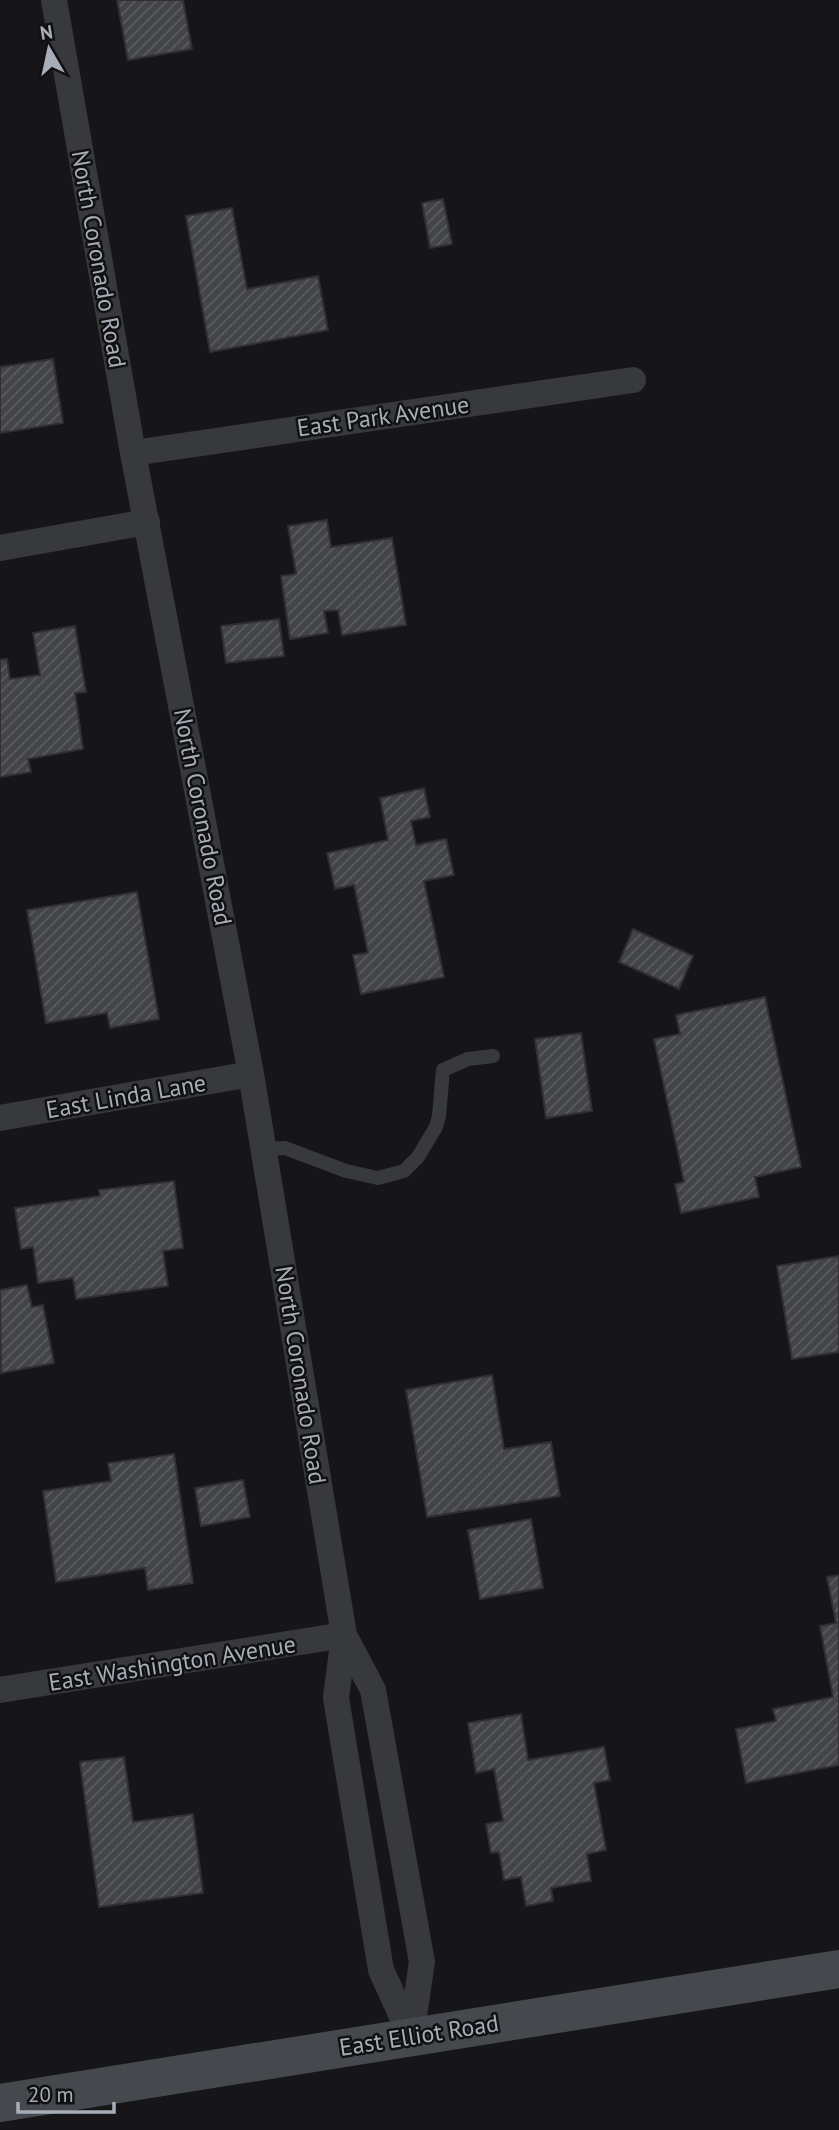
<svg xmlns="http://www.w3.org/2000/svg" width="839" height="2130" font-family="'PT Sans',sans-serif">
	<defs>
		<pattern id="building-hatch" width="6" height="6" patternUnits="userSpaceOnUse" patternTransform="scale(1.75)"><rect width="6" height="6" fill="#424448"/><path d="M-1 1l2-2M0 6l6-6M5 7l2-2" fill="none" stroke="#5a5c60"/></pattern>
	</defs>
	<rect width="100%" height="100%" fill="#161618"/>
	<path fill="url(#building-hatch)" stroke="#303034" stroke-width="2" d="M117,0H183L192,49L128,60Z
		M443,199L452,244L430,248L422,203Z
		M232,208L247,289L318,276L328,330L210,352L186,216Z
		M53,359L63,423L0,433V367Z
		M327,520L331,547L392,538L406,625L342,635L338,610L324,611L328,633L290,639L281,576L296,574L288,526Z
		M279,619L284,656L226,663L221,626Z
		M75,626L86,692L75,693L83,749L28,759L31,772L0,777V660L7,659L10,679L40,675L33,633Z
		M424,788L430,817L411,821L416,845L446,839L454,875L424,881L444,977L361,994L353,955L368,953L354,885L335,889L327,853L388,840L380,798Z
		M137,892L159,1019L110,1028L107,1013L46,1023L27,910Z
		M633,929L693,956L679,989L619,962Z
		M765,997L801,1167L755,1177L759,1197L681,1213L675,1184L684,1182L654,1039L680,1034L676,1015Z
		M581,1033L592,1111L546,1118L535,1039Z
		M174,1181L183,1248L163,1251L168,1286L76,1299L73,1278L38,1283L33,1247L21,1249L15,1208L100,1196L99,1190Z
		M839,1256V1352L792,1359L777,1266Z
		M27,1285L32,1307L43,1305L54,1363L1,1373L0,1290Z
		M492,1375L504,1449L551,1442L560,1496L427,1517L406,1390Z
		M174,1454L193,1583L148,1590L145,1568L56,1582L43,1491L111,1481L108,1463Z
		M243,1480L250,1517L201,1526L195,1488Z
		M531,1519L543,1588L480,1599L468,1530Z
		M839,1575V1765L746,1783L736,1729L776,1721L773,1709L833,1697L820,1626L836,1623L827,1577Z
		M521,1714L528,1760L604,1747L610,1780L594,1783L606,1850L587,1854L591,1881L551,1888L553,1901L526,1906L521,1877L504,1880L499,1852L491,1853L486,1824L503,1821L494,1769L476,1773L468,1723Z
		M124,1757L133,1822L193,1814L203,1893L99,1907L80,1762Z"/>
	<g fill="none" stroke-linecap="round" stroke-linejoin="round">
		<path stroke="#37393d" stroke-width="14" d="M264,1149L285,1148L346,1171L378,1178L404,1171L418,1157L436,1127L439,1116L443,1070L468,1059L493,1056"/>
		<path stroke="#37393d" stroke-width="26" d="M54,0L133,453L251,1074L344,1635L336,1698L381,1970L411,2036
			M133,453L633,380
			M0,548L147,522
			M0,1118L251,1074
			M344,1635L373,1690L422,1962L411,2036
			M0,1690L344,1635"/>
		<path stroke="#45484d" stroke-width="38" d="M0,2103L839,1969"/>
	</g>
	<g text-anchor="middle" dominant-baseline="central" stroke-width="5" stroke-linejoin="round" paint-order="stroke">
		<g font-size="24" fill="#a8aeb8" stroke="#111113">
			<text transform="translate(99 259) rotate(80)">North Coronado Road</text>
			<text transform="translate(383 416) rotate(-8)">East Park Avenue</text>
			<text transform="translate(203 817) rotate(79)">North Coronado Road</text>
			<text transform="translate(126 1096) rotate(-10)">East Linda Lane</text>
			<text transform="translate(301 1375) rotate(81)">North Coronado Road</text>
			<text transform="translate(172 1663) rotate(-9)">East Washington Avenue</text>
			<text transform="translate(419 2035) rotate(-9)">East Elliot Road</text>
		</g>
	</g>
	<g transform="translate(49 49) rotate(351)" stroke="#111113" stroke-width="5" paint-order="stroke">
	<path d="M0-5L12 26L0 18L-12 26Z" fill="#a8aeb8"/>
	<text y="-10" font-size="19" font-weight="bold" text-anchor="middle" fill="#a8aeb8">N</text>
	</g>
	<path d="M18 2102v10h96v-10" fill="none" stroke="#a8aeb8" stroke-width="3.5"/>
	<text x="28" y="2102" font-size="21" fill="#a8aeb8" stroke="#111113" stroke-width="5" paint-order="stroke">20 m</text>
</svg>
